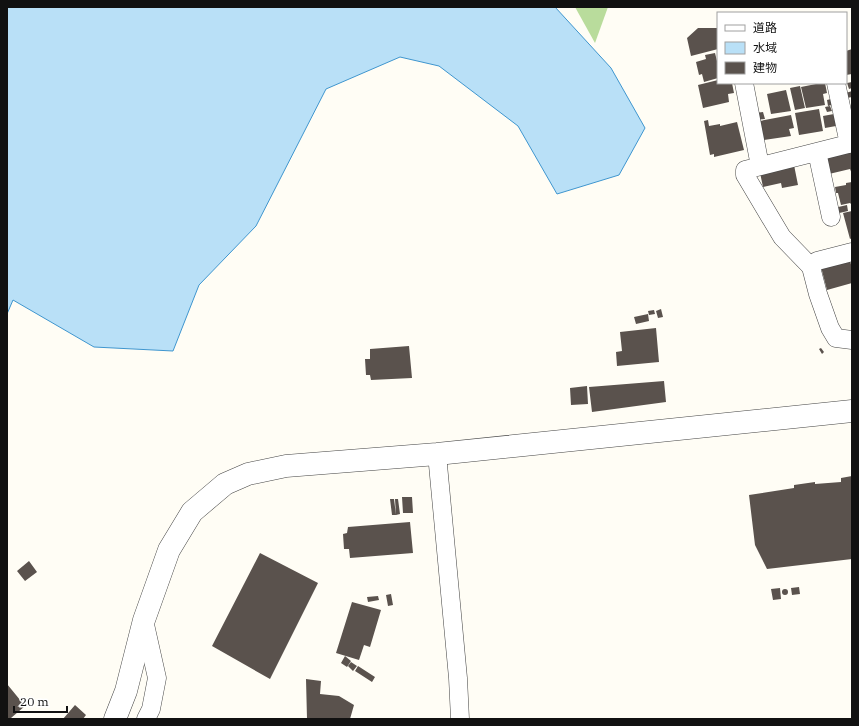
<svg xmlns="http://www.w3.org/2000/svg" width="859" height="726" font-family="'IBM Plex Serif','Noto Sans JP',serif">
	<rect width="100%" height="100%" fill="#fffdf5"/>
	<path fill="#b9dc9c" d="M575,7H608L595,43Z"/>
	<path fill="#b9e0f7" stroke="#3f96cf" d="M7,7H555L611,68L645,128L619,175L557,194L518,126L439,66L400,57L326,89L256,226L199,285L173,351L94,347L13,300L7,314Z"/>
	<path fill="#5a524d" d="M698,28H718V49L691,56L687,38Z
		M852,49V74L846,75V51Z
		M715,53L718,65V78L704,82L702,74L699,75L696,62L706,59L705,55Z
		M718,80V83H732L734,93L728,94L729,102L703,108L698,85Z
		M852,82V88L849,89L847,83Z
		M821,83H825L827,93L823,94L825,105L806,108L801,87Z
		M800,86L805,108L795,110L790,88Z
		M786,90L791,111L771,114L767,94Z
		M852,91V97L847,98L846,93Z
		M831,99L832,105L828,106L827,100Z
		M830,106L832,111L827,112L825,107Z
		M819,109L823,131L799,135L795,113Z
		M763,112L765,119L756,120L755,113Z
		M834,114L836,126L825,128L823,116Z
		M791,115L794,128L789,129L791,136L764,140L760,121Z
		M708,120L709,126L720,124V126L737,122L744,150L714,157V154L710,155L704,121Z
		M852,149V174L850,169L829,174L826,158Z
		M794,165L798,185L782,188L781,183L763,187L759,168Z
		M852,182V204H851L850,203L841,205L838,193H836L835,187L846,185V183Z
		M847,205L848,211L835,214L834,208Z
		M852,211V238L850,239L843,213Z
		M850,260L852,269V283L827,290L821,267Z
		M661,309L663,317L658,318L656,311Z
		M654,310L655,314L649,315L648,311Z
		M648,314L649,321L636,324L634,317Z
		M656,328L659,362L617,366L616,352L622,351L620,332Z
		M409,346L412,378L371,380L370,375H366L365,359H370V349Z
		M821,348L824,352L822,354L819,349Z
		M664,381L666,402L592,412L589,387Z
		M587,386L588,404L571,405L570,388Z
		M852,476V559L767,569L755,545L749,495L794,488V485L815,482V484L841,482V478Z
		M402,497H412L413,513H403Z
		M390,499H394L396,515H392Z
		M395,499H398L400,514L396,515Z
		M410,522L413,553L350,558L349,549H344L343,534L347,533L348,527Z
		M260,553L318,583L270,679L212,646Z
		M29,561L37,572L25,581L17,571Z
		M799,587L800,594L792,595L791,588Z
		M780,588L781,599L773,600L771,589Z
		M782 592a3 3 0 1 1 6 0a3 3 0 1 1-6 0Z
		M391,594L393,605L388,606L386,595Z
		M378,596L379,600L368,602L367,597Z
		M352,602L381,610L370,647L364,645L359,660L336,653Z
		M345,656L351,661L347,667L341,663Z
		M351,662L357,666L353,671L348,666Z
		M358,666L375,677L372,682L355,671Z
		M306,679L321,681L320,694L339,696L354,705L350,719H307Z
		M7,684L25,706L11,718L12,719H7Z
		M75,705L86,715L83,719H63Z"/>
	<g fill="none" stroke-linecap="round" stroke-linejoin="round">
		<g stroke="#444" stroke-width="19">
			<path id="minor" d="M744,83L760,166
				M836,83L849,144
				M852,143L745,170V175L782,237L811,267L818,294L830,328L836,338L852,340
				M817,152L831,217
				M811,267L817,261L852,252
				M437,454L458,678L460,719
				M144,620L157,678L151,709L146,719"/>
		</g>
		<g stroke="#444" stroke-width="23">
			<path id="tertiary" d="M115,719L126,691L144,620L169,550L192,512L225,484L248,474L286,466L437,454L852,411"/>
		</g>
		<use href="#minor" stroke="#fff" stroke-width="18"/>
		<use href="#tertiary" stroke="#fff" stroke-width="22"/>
	</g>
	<rect width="859" height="726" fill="none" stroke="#111111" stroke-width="16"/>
	<rect x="717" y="12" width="130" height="72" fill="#ffffff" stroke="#a0a0a0"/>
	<rect x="725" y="25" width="20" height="6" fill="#ffffff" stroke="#a0a0a0"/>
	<text x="753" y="32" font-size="12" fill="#111111">道路</text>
	<rect x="725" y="42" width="20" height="12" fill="#b9e0f7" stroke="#a0a0a0"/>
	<text x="753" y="52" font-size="12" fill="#111111">水域</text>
	<rect x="725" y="62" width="20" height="12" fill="#5a524d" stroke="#a0a0a0"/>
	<text x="753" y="72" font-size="12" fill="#111111">建物</text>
	<path d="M14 706v6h53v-6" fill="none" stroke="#111111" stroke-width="2"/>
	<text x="20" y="706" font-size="12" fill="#111111" stroke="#ffffff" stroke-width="3" paint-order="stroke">20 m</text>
</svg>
